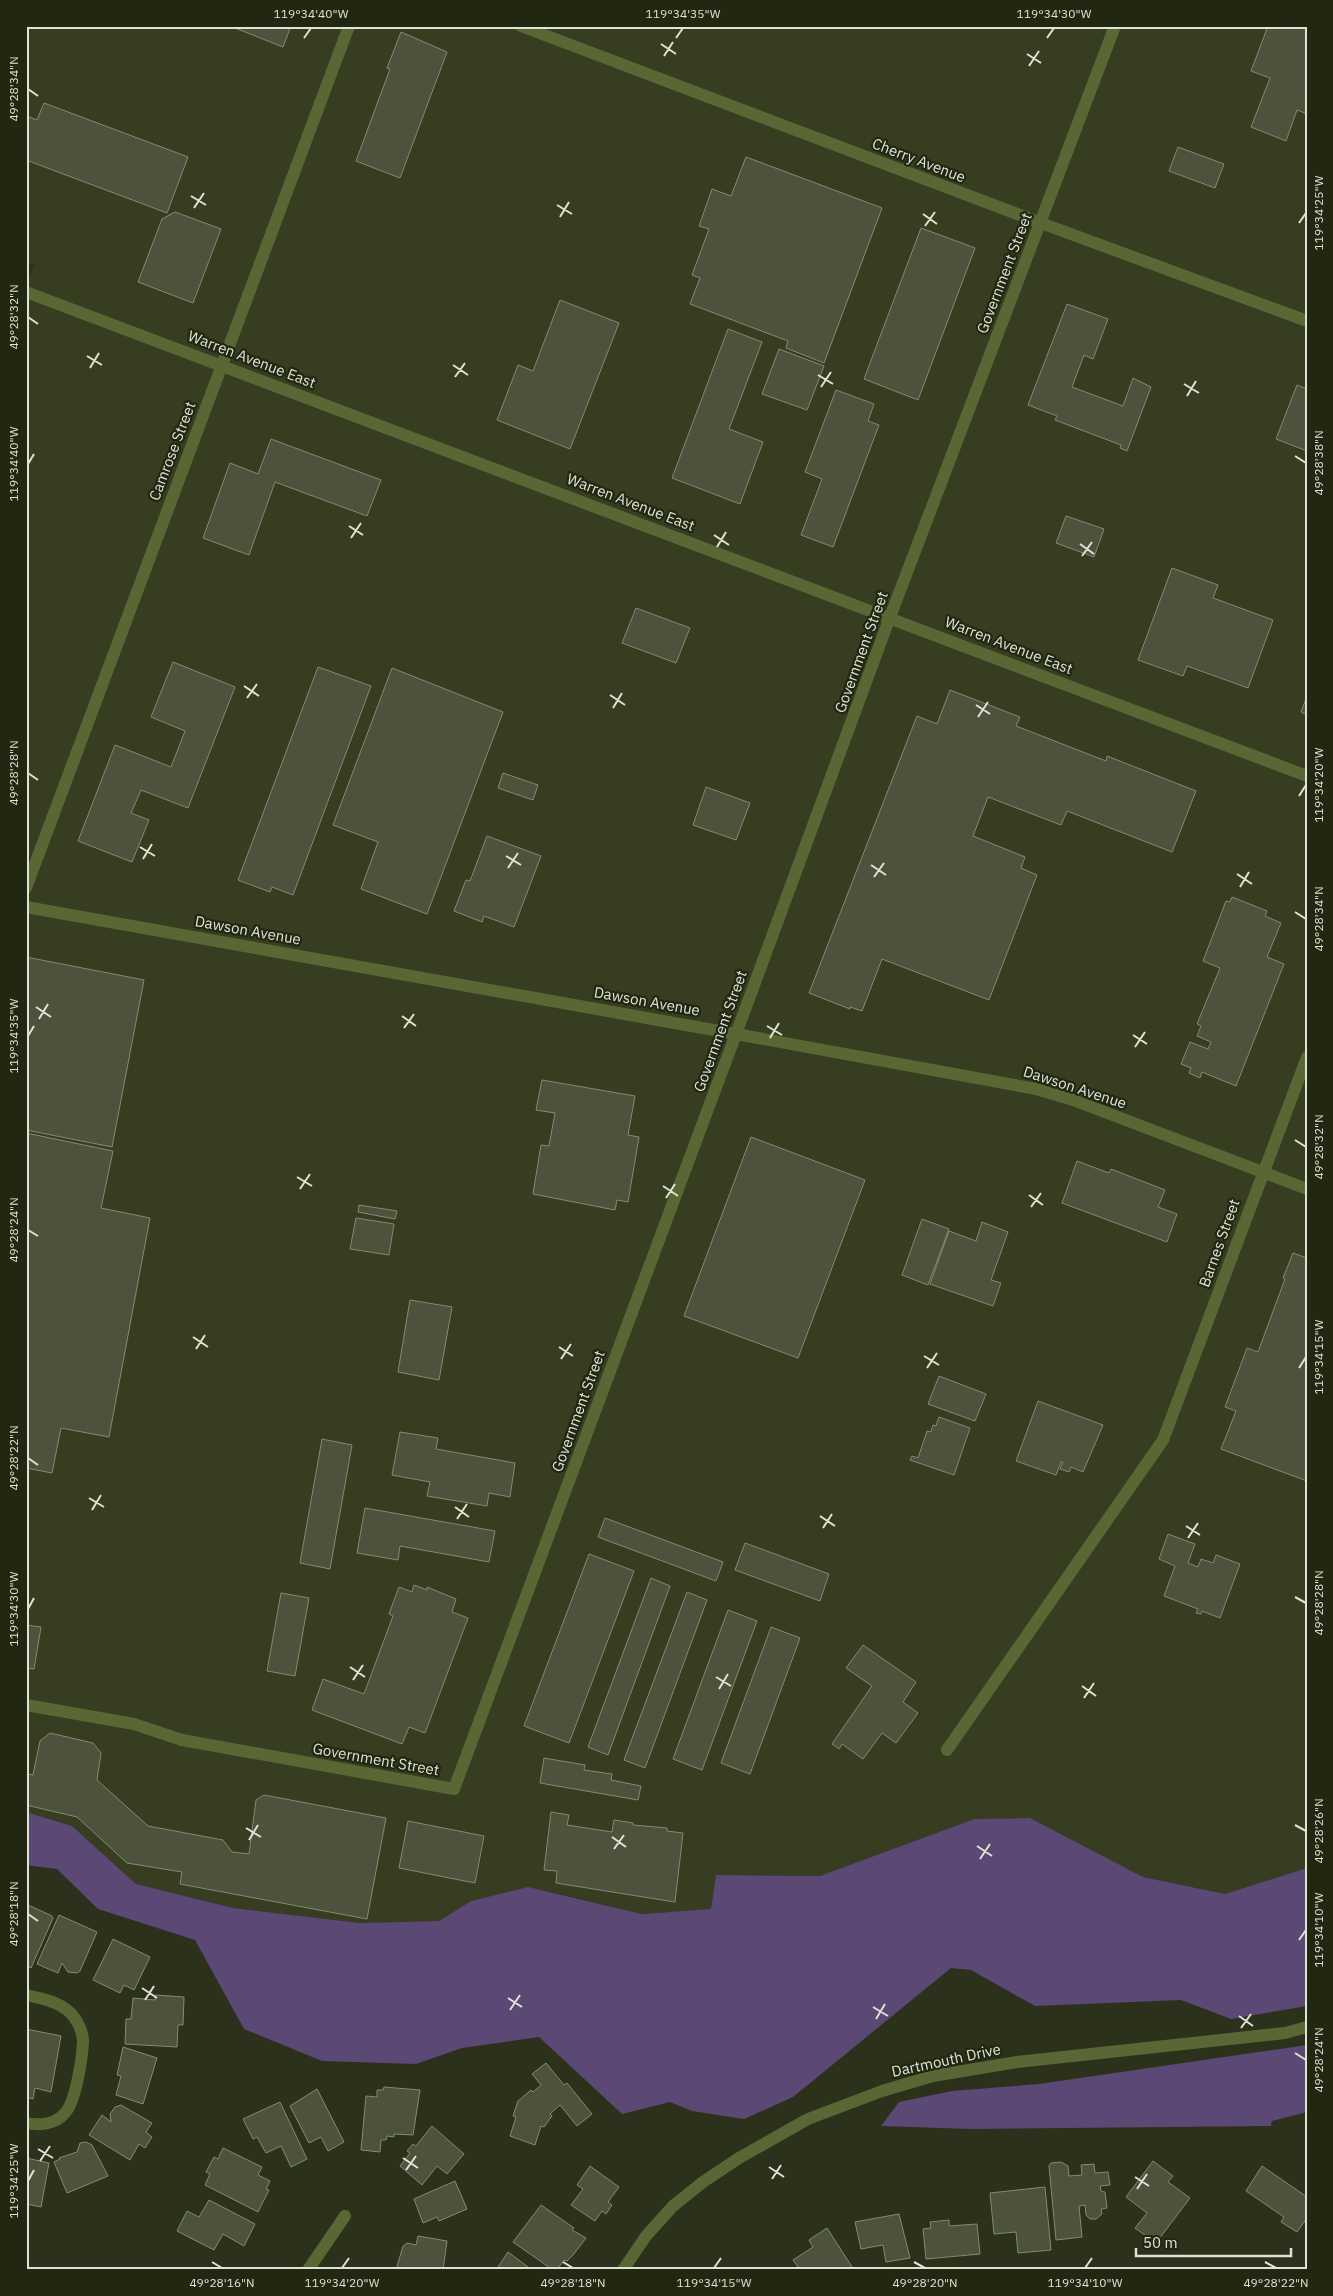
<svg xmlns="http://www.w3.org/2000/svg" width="1333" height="2296" font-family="'IBM Plex Sans',sans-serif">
	<rect width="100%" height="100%" fill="#2b311b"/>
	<path fill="#373d21" d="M26,26H1307V1868L1225,1894L1143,1877L1030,1818L974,1819L820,1876L716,1875L711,1909L642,1914L552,1892L471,1901L439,1921L360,1923L233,1908L136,1884L72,1826L26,1812V286L34,265L26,262Z"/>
	<path fill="#5b4874" d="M26,1812L72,1826L136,1884L233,1908L360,1923L439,1921L471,1901L528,1887L642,1914L711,1909L716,1875L820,1876L974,1819L1030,1818L1143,1877L1225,1894L1307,1868V2006L1231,2019L1181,2000L1035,2006L971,1970L951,1968L793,2097L744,2119L692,2111L670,2102L622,2114L539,2037L462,2048L416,2064L322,2061L244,2029L195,1940L98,1909L57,1869L26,1865Z
		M1307,2045V2112L1272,2121L1271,2126L971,2129L881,2126L899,2102L952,2091L1039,2084Z"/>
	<path fill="#4c523b" stroke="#848b72" d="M230,26H291L283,47Z
		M1268,26H1307V114L1297,110L1286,141L1251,127L1270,78L1251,71Z
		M401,32L447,52L400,178L356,161L390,69L387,68Z
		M44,103L188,157L167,213L26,160V116L37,120Z
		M1178,147L1224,164L1215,188L1169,171Z
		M746,157L882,208L824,363L786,348L788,341L690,304L700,278L692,275L709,229L699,226L712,189L731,196Z
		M175,212L221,229L193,303L138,282L162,219Z
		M921,228L975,248L918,400L864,379Z
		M560,300L619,323L570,449L497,420L518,365L533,371Z
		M1067,304L1108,319L1093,359L1084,355L1072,387L1123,406L1133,378L1151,387L1127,451L1120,448L1121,445L1055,420L1057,416L1028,405Z
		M728,329L762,342L729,429L763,442L740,504L672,478Z
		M779,349L824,366L807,410L762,394Z
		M1297,385L1307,389V451L1276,439Z
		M836,390L874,404L868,421L879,425L833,547L801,535L822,479L805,472Z
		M271,439L381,480L367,516L275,482L249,555L203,538L230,463L258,474Z
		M1066,516L1104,529L1094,557L1056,543Z
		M1172,568L1218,585L1213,598L1273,620L1248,688L1187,666L1183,676L1138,660Z
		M636,608L690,628L676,663L622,643Z
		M173,662L235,687L188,808L141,790L131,813L149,820L132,862L78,841L115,745L171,767L185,731L151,717Z
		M318,667L371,686L293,895L272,887L270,892L238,880Z
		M392,668L503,712L427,914L361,889L378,842L333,825Z
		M950,690L1020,717L1016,726L1106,761L1107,756L1196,791L1172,852L1067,811L1061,825L988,797L973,836L1025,857L1021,868L1037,875L989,1000L882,959L862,1011L850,1007V1009L809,993L917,716L937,724Z
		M1307,696V715L1301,712Z
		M503,773L538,785L533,800L498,788Z
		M706,787L750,803L736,840L693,825Z
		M487,836L541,856L514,927L484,916L482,922L454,911L466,880L470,881Z
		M1232,897L1267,911L1265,916L1281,923L1267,957L1284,964L1236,1086L1202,1072L1200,1078L1189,1073L1191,1068L1181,1064L1190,1042L1208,1049L1211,1042L1197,1036L1201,1026L1197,1024L1220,968L1203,961L1226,901L1230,902Z
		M26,957L144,980L112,1147L26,1130Z
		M542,1080L635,1096L628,1135L639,1137L628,1202L617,1200L615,1210L533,1194L541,1145L549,1146L555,1113L536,1110Z
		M26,1133L113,1151L101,1208L150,1218L109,1437L61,1428L52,1473L26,1468Z
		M751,1137L865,1180L798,1358L684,1316Z
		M1077,1161L1109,1173L1111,1169L1165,1190L1158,1207L1177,1214L1167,1242L1062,1203Z
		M359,1205L397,1211L395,1219L358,1212Z
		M356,1218L394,1224L389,1255L350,1249Z
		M922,1219L949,1229L928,1285L902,1275Z
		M982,1222L1008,1232L991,1280L1001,1283L993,1306L930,1284L949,1231L976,1241Z
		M1293,1253L1307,1258V1481L1221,1449L1236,1411L1225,1407L1247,1348L1258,1352L1285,1279L1283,1278Z
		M410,1300L452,1307L439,1380L398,1372Z
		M939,1376L986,1394L975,1421L928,1404Z
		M1038,1401L1103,1425L1083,1472L1071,1467L1069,1472L1060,1469L1063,1462H1061L1056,1475L1016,1461Z
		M939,1417L970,1428L954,1475L910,1460L912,1456L918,1458L927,1431L931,1432L933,1425L936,1426Z
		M400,1432L438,1438L436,1449L515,1463L510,1497L489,1493L487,1506L427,1496L430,1482L392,1475Z
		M322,1439L352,1445L330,1569L300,1563Z
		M365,1508L495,1531L489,1562L400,1546L398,1560L357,1553Z
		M605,1518L723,1562L716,1581L598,1537Z
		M1168,1534L1195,1544L1188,1563L1198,1567L1201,1559L1213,1563L1216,1555L1240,1564L1220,1618L1202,1611L1201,1614L1196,1613L1198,1609L1164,1596L1175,1566L1159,1559Z
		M745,1543L829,1574L820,1601L735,1570Z
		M589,1554L634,1571L569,1743L524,1726Z
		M651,1578L670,1586L608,1755L588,1747Z
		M414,1585L427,1590V1587L456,1599L452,1612L468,1618L425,1733L409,1727L402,1744L312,1710L323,1679L364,1694L393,1616L389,1614L399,1587L412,1592Z
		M687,1592L707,1600L645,1768L624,1760Z
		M281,1593L309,1598L295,1676L267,1671Z
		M728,1610L757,1621L702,1770L673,1759Z
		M26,1625L41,1627L34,1669L26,1668Z
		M771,1627L800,1638L750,1774L721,1763Z
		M863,1645L916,1682L903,1702L918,1713L896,1743L882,1733L863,1759L842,1744L839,1749L832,1744L872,1686L846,1668Z
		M50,1733L93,1743L101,1753L97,1780L148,1826L223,1840L232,1852L249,1854L256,1800L264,1795L386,1818L367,1919L180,1884L182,1872L127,1863L77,1817L26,1805V1774L33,1775L40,1741Z
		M544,1758L585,1765L584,1770L612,1774L611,1780L641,1786L638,1800L540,1783Z
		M551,1812L569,1815L567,1825L612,1832L614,1820L633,1823V1825L667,1828V1831L683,1833L675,1902L556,1883L557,1871L544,1870Z
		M408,1821L484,1836L475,1883L399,1868Z
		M26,1904L52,1916L53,1918L31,1968L26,1966Z
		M59,1915L97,1932L80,1971L77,1973L68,1972L62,1963L58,1973L37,1964Z
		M113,1939L150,1957L134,1990L124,1985L120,1993L93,1980Z
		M155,1995L184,1997L183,2025H178L177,2047L125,2044L126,2019H131L133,1998L155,2000Z
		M26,2029L61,2036L51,2092L35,2088L33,2099L26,2097Z
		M123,2047L157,2058L143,2104L116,2095L121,2076L117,2075Z
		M546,2063L564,2085L567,2083L592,2114L577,2126L560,2105L550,2114L552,2116L544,2127L541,2126L535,2145L510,2136L516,2117L513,2116L518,2101L531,2090L533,2092L541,2085L532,2074Z
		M384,2087L420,2090L413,2135L394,2134V2137L387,2136L386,2140H381L380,2152L361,2150L366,2096L377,2097V2090H383Z
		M317,2089L344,2142L328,2151L321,2137L309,2143L290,2106Z
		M280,2102L307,2159L291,2167L281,2146L266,2153L257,2137L253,2139L243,2119Z
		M121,2105L152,2123L146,2132L152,2137L145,2148L139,2144L130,2160L89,2135L102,2115L111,2122L110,2114L115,2107Z
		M432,2126L464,2154L447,2174L437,2166L422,2185L400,2166L410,2153L407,2151L413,2144L416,2146Z
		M86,2142L92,2145L108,2176L67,2193L54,2162L60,2159L59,2158L77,2152L80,2143Z
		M223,2148L262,2167L258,2175L270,2181L266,2189L269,2190L258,2212L205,2185L210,2174L206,2172L214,2157L218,2159Z
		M26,2158L49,2163L41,2207L26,2204Z
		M1153,2161L1173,2176L1168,2182L1190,2198L1156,2243L1135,2228L1147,2213L1126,2197Z
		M1061,2162L1068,2166L1069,2176L1082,2175L1081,2165L1094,2164L1095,2173L1108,2172L1110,2185L1100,2186L1101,2191L1105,2192L1107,2208L1101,2209L1102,2214L1096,2219H1090L1086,2215L1085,2205L1079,2206L1082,2237L1056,2240L1049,2166L1051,2163Z
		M590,2166L619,2187L608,2202L612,2205L606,2214L602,2211L595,2221L571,2205L583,2189L577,2185Z
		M1262,2166L1307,2197V2218L1297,2232L1281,2222L1284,2217L1246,2191Z
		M455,2181L467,2209L439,2221L437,2217L423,2223L414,2199Z
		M1045,2187L1051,2250L1018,2253L1016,2232L994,2234L990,2193Z
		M209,2200L255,2224L244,2246L223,2234L214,2250L177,2231L187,2211L199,2217Z
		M541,2205L574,2228L572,2230L586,2238L573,2255L567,2261L564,2260L557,2270H553L513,2242Z
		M899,2214L910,2258L886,2262L883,2245L861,2249L855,2222Z
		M949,2220V2226L977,2224L980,2254L926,2259L923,2229L931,2228L930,2222Z
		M827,2228L854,2270H800L793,2260L813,2247L809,2240Z
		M418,2236L447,2241L443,2270H396L403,2246L407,2243L416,2245Z
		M508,2252L532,2270H496Z"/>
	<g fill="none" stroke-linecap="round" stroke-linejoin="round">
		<path stroke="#5b6635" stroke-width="12" d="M26,1705L134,1724L182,1740
			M947,1750L1163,1440"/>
		<path stroke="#5b6635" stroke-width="12" d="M521,26L1041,223L1307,321
			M26,888L349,26
			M1163,1440L1307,1057
			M182,1740L454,1789L736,1034L1036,1089L1073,1100L1307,1189
			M26,1995C43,1999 63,2002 74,2017C79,2024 83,2034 83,2042C82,2059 76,2101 65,2113C56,2124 40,2126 26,2123
			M308,2270L345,2216"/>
		<path stroke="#5b6635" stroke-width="12" d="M26,292L1307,776
			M26,907L736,1034L890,617L1115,26
			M623,2270L646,2236L673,2206L703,2182L739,2158L808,2119L882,2091L933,2076L1017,2062L1285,2033L1307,2027"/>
	</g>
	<path fill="none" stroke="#dfe3d5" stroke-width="2" d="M304,38L311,28M676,38L683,28M1047,38L1054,28M661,44L676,54M1027,54L1041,63M664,56L673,42M1029,66L1039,51M28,89L38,96M191,196L206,205M557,205L572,214M194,208L204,193M923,214L937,224M560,217L569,202M1299,223L1306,213M925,226L935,212M28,317L38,324M87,356L102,365M453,365L468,375M90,368L99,353M818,375L833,384M455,377L465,363M1184,384L1199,393M821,387L831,372M1187,396L1196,381M1295,456L1306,463M28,464L34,454M349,526L363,535M714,535L729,545M351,538L361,523M1080,544L1094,554M717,547L726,532M1082,556L1092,542M244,686L259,696M610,695L625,705M247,698L257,684M976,705L990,714M613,708L622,693M978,717L988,702M28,773L38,780M1299,796L1306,785M140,847L155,856M506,856L521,865M143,859L152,844M871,865L886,875M508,868L518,853M1237,874L1252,884M874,877L884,863M1240,887L1249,872M1295,912L1306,919M36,1007L51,1017M402,1016L416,1026M39,1019L48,1004M767,1026L782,1035M404,1028L414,1014M1133,1035L1147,1044M28,1036L34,1026M770,1038L779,1023M1135,1047L1145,1032M1295,1140L1306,1147M297,1177L312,1186M663,1186L678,1196M300,1189L310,1174M1029,1195L1043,1205M666,1198L675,1184M1031,1207L1041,1193M28,1230L38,1236M193,1337L208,1347M559,1347L573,1356M196,1349L205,1335M924,1356L939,1365M561,1359L571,1344M927,1368L937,1353M1299,1368L1306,1357M28,1458L38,1465M89,1498L104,1507M455,1507L469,1517M92,1510L101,1495M820,1516L835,1526M457,1519L467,1504M1186,1526L1200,1535M823,1528L832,1514M1188,1538L1198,1523M1295,1597L1306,1603M28,1609L34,1598M350,1667L365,1677M716,1677L731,1686M353,1680L363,1665M1082,1686L1096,1696M719,1689L728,1674M1084,1698L1094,1683M1295,1825L1306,1831M246,1828L261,1837M612,1837L626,1847M249,1840L258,1825M977,1846L992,1856M614,1849L624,1835M980,1859L990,1844M28,1914L38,1921M1299,1940L1306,1930M142,1988L157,1998M508,1998L522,2007M145,2000L154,1986M873,2007L888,2016M510,2010L520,1995M1239,2016L1253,2026M876,2019L885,2004M1241,2028L1251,2014M1295,2053L1306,2060M38,2149L53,2158M403,2158L418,2168M40,2161L50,2146M769,2167L784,2177M406,2170L416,2156M1135,2177L1149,2186M772,2179L781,2165M28,2181L34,2170M1137,2189L1147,2174M212,2262L222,2268M563,2262L573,2268M914,2262L925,2268M1265,2262L1276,2268M342,2268L349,2258M714,2268L721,2258M1085,2268L1092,2258"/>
	<g text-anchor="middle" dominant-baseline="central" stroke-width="4.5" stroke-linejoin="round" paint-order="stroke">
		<g font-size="15" fill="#dfe3d5" stroke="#222711">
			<text transform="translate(919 160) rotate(21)">Cherry Avenue</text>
			<text transform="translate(1004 273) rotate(-69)">Government Street</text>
			<text transform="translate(252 359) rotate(21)">Warren Avenue East</text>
			<text transform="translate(172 451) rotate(-69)">Camrose Street</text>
			<text transform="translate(631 502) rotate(21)">Warren Avenue East</text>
			<text transform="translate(1009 645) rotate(21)">Warren Avenue East</text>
			<text transform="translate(861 652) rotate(-70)">Government Street</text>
			<text transform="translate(248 930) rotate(10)">Dawson Avenue</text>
			<text transform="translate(647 1001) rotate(10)">Dawson Avenue</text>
			<text transform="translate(720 1031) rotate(-70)">Government Street</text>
			<text transform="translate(1075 1087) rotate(18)">Dawson Avenue</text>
			<text transform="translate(1219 1243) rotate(-70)">Barnes Street</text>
			<text transform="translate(578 1411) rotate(-70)">Government Street</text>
			<text transform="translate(376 1759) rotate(10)">Government Street</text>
			<text transform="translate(946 2060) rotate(-12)">Dartmouth Drive</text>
		</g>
	</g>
	<rect width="1333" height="2296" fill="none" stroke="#222711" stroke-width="55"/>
	<path d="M1136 2248v8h155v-8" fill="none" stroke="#dfe3d5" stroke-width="2.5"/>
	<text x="1143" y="2248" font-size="15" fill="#dfe3d5" stroke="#222711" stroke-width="4" paint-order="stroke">50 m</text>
	<rect x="28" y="28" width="1278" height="2240" fill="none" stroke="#dfe3d5" stroke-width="2"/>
	<g font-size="12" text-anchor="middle" fill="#dfe3d5">
		<text x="311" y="18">119°34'40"W</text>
		<text x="683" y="18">119°34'35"W</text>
		<text x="1054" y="18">119°34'30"W</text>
		<text transform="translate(14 89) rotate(-90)" y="4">49°28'34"N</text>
		<text transform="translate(1319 213) rotate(-90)" y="4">119°34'25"W</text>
		<text transform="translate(14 317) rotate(-90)" y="4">49°28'32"N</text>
		<text transform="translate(1319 463) rotate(-90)" y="4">49°28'38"N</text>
		<text transform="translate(14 464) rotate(-90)" y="4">119°34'40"W</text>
		<text transform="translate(14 773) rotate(-90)" y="4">49°28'28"N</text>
		<text transform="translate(1319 785) rotate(-90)" y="4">119°34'20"W</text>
		<text transform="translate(1319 919) rotate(-90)" y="4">49°28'34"N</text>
		<text transform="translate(14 1036) rotate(-90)" y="4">119°34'35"W</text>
		<text transform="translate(1319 1147) rotate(-90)" y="4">49°28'32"N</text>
		<text transform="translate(14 1230) rotate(-90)" y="4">49°28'24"N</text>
		<text transform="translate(1319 1357) rotate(-90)" y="4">119°34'15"W</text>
		<text transform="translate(14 1458) rotate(-90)" y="4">49°28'22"N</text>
		<text transform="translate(1319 1603) rotate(-90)" y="4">49°28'28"N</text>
		<text transform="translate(14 1609) rotate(-90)" y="4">119°34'30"W</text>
		<text transform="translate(1319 1831) rotate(-90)" y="4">49°28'26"N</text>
		<text transform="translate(14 1914) rotate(-90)" y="4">49°28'18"N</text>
		<text transform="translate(1319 1930) rotate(-90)" y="4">119°34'10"W</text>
		<text transform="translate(1319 2060) rotate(-90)" y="4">49°28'24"N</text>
		<text transform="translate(14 2181) rotate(-90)" y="4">119°34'25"W</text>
		<text x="222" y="2287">49°28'16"N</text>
		<text x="342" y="2287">119°34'20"W</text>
		<text x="573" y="2287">49°28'18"N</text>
		<text x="714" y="2287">119°34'15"W</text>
		<text x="925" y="2287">49°28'20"N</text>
		<text x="1085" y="2287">119°34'10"W</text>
		<text x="1276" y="2287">49°28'22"N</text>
	</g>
</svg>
